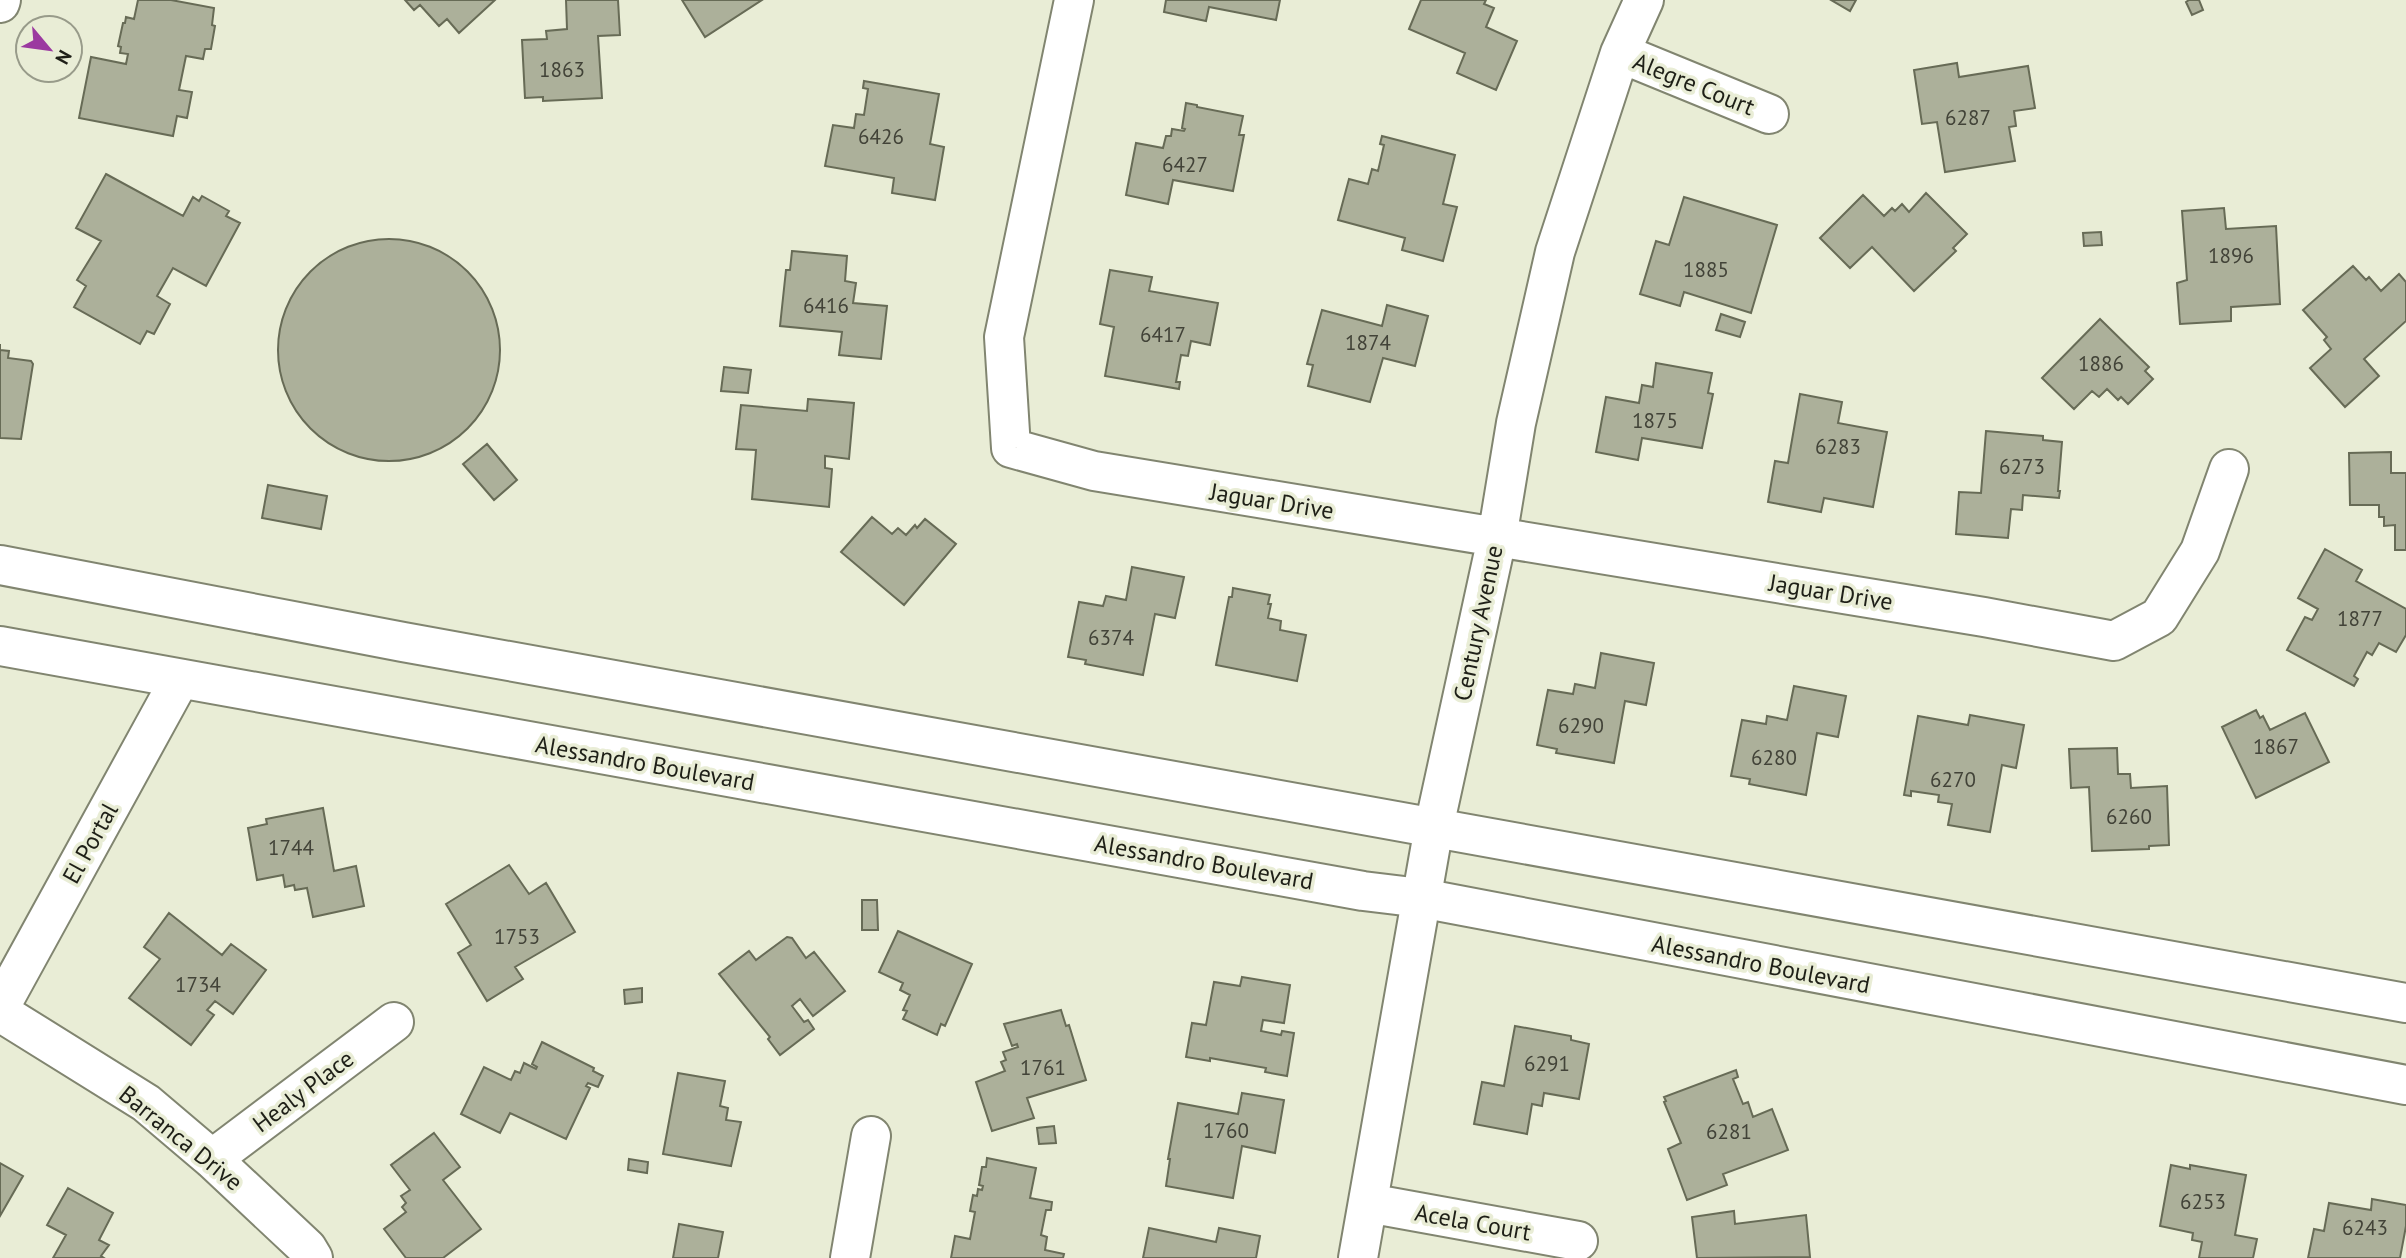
<svg xmlns="http://www.w3.org/2000/svg" width="2406" height="1258" font-family="'PT Sans',sans-serif">
	<rect width="100%" height="100%" fill="#e9edd6"/>
	<path fill="#acb09a" stroke="#676b56" stroke-width="2" d="M138,0H171L214,8L212,25L215,26L211,49H205L203,59L186,56L179,90L192,92L187,118L177,116L173,136L79,118L91,57L126,64L128,54L120,53L121,47L118,46L123,23H125L126,17L134,19Z
		M405,0H495L459,33L447,19L439,26L420,5L414,10Z
		M566,0H618L620,35L598,36L602,98L543,101V97L525,98L522,40L547,39L546,31L567,29Z
		M682,0H762L705,37Z
		M1166,0H1280L1276,20L1209,7L1206,21L1164,12Z
		M1421,0H1486L1484,4L1494,8L1486,27L1517,41L1496,90L1457,73L1465,53L1409,29Z
		M1831,0H1856L1850,11Z
		M2189,0H2199L2203,10L2192,15L2186,2Z
		M1957,63L1959,77L2028,66L2035,108L2014,111L2016,126L2009,127L2015,161L1945,172L1937,122L1922,124L1914,70Z
		M864,81L939,94L930,144L944,147L935,200L892,193L894,178L825,166L833,125L854,128L856,114L864,115L868,89L863,88Z
		M1186,103L1197,105V107L1243,116L1239,135H1244L1233,191L1173,180L1168,204L1126,195L1136,143L1163,148L1166,136H1171L1172,129L1184,131L1185,129L1182,128Z
		M1382,136L1455,155L1443,204L1457,207L1443,261L1402,250L1405,238L1338,220L1349,179L1368,184L1372,169L1378,171L1384,145L1380,144Z
		M106,174L183,216L193,197L199,201L202,196L229,211L226,216L240,223L206,286L173,268L157,296L170,304L154,334L147,331L140,344L74,307L86,286L77,280L101,241L76,228Z
		M1926,193L1967,234L1953,248L1956,251L1914,291L1872,247L1850,268L1820,238L1863,195L1884,216L1892,208L1895,211L1902,204L1909,212Z
		M1684,197L1777,225L1751,313L1684,292L1680,306L1640,294L1656,241L1669,245Z
		M2224,208L2226,229L2276,226L2280,304L2231,307V321L2180,324L2177,283L2187,280L2182,211Z
		M2101,232L2102,245L2084,246L2083,233Z
		M278 350a111 111 0 1 1 222 0a111 111 0 1 1-222 0Z
		M792,251L847,256L845,281L856,283L853,303L887,306L881,359L839,355L842,332L780,326L786,270H790Z
		M2353,266L2366,280L2369,277L2381,291L2399,274L2406,282V321L2364,359L2379,376L2345,407L2310,368L2331,349L2324,340L2327,337L2303,310Z
		M1110,270L1152,277L1149,291L1218,303L1210,345L1191,341L1188,356L1181,355L1176,382H1180L1179,389L1105,376L1114,327L1100,324Z
		M1387,305L1428,316L1415,366L1383,358L1370,402L1308,386L1313,365L1307,364L1322,310L1382,326Z
		M1721,314L1745,322L1740,337L1716,330Z
		M2100,319L2149,367L2145,371L2153,379L2128,404L2121,397L2118,400L2107,389L2099,397L2092,391L2074,409L2042,378Z
		M0,344V350L9,351L8,358L31,361L33,364L21,439L0,438Z
		M1656,363L1712,373L1708,393L1713,394L1702,448L1642,438L1638,460L1596,452L1606,397L1639,403L1642,385L1653,387Z
		M724,367L751,370L748,393L721,391Z
		M1800,394L1842,402L1838,423L1887,432L1873,507L1824,498L1821,512L1768,502L1775,461L1788,463Z
		M808,399L854,403L849,459L825,456V468L832,469L829,507L752,499L756,450L736,449L741,405L807,411Z
		M1986,431L2043,436V440L2062,442L2058,491H2060L2059,498L2023,495L2022,510L2011,509L2008,538L1956,534L1959,492L1981,493Z
		M487,444L517,480L494,500L463,464Z
		M2391,452V473H2406V550H2395V525L2384,526V517H2379V505H2350L2349,453Z
		M268,485L327,496L321,529L262,518Z
		M872,517L892,534L898,528L906,535L915,525L917,528L925,519L956,544L904,605L841,552Z
		M2325,549L2362,570L2356,581L2406,609V635L2396,652L2379,643L2372,655L2367,652L2354,676L2358,679L2354,686L2287,650L2305,617L2312,620L2318,609L2298,598Z
		M1132,567L1184,577L1175,618L1155,614L1143,675L1085,664L1086,660L1068,657L1079,602L1103,606L1106,596L1126,600Z
		M1233,588L1270,595L1268,604H1271L1268,618L1281,621L1280,630L1306,635L1297,681L1216,665L1229,597H1232Z
		M1601,653L1654,663L1646,705L1625,701L1614,763L1556,753L1557,749L1537,745L1548,690L1573,694L1575,684L1595,688Z
		M1794,686L1846,696L1838,737L1817,733L1806,795L1749,784L1750,779L1731,776L1742,720L1766,724L1767,716L1787,720Z
		M2256,710L2260,718L2263,716L2270,730L2305,713L2329,762L2256,798L2222,727Z
		M1970,715L2024,725L2016,768L2002,765L1990,832L1948,825L1952,804L1938,802L1939,795L1911,791V796L1904,795L1918,716L1968,725Z
		M2117,748L2118,774H2130L2131,788L2167,786L2169,845L2149,846V849L2092,851L2089,787L2071,788L2069,749Z
		M323,808L334,871L356,866L364,906L313,917L307,888L295,890L294,885L285,887L283,875L257,880L248,828L267,824L266,819Z
		M509,865L529,894L546,883L575,932L515,967L523,979L487,1001L458,953L471,945L446,904Z
		M862,900H877L878,930H862Z
		M169,913L222,955L231,944L266,970L233,1014L215,1001L207,1010L214,1015L191,1045L129,998L160,959L144,947Z
		M898,931L972,964L945,1026L941,1024L937,1035L903,1019L907,1011L903,1010L910,995L900,990L903,983L879,972Z
		M787,937L792,938L806,958L814,952L845,991L813,1016L800,999L792,1006L804,1022L808,1020L814,1029L780,1055L768,1039L770,1037L719,974L749,951L756,960Z
		M1242,977L1290,985L1284,1023L1263,1020L1261,1031L1281,1035L1282,1031L1294,1033L1287,1076L1265,1072L1266,1068L1210,1058V1061L1186,1057L1192,1023L1206,1025L1214,982L1240,986Z
		M642,988V1002L625,1004L624,990Z
		M1061,1010L1066,1026L1069,1025L1086,1080L1027,1098L1034,1118L992,1131L976,1082L1005,1071L1001,1062L1006,1060L1003,1052L1018,1047L1017,1044L1012,1046L1004,1024Z
		M1515,1026L1571,1036V1040L1589,1044L1579,1099L1544,1093L1542,1106L1532,1104L1527,1134L1474,1124L1482,1082L1504,1086Z
		M542,1042L594,1068L593,1071L603,1076L598,1087L588,1083L586,1086L590,1088L566,1139L510,1113L500,1133L461,1114L484,1067L511,1080L515,1071L520,1073L524,1063L536,1069L537,1067L532,1064Z
		M1736,1070L1738,1077L1733,1079L1743,1104L1748,1102L1753,1117L1772,1109L1788,1150L1723,1174L1727,1185L1687,1200L1668,1149L1681,1143L1664,1102L1666,1101L1664,1097Z
		M678,1073L725,1081L720,1106L728,1108L726,1120L741,1122L731,1166L663,1154Z
		M1242,1093L1284,1100L1275,1153L1242,1146L1233,1198L1166,1186L1170,1159H1168L1178,1103L1238,1114Z
		M1054,1126L1056,1143L1039,1144L1037,1128Z
		M434,1133L460,1167L443,1180L481,1229L443,1258H406L384,1229L406,1212L402,1207L406,1203L401,1196L410,1190L391,1165Z
		M987,1158L1036,1168L1030,1198L1052,1202L1051,1210H1046L1041,1235L1047,1237L1045,1250L1064,1254L1063,1258H951L955,1236L970,1239L975,1212L970,1211L973,1195L977,1196L978,1189L982,1190L983,1186L979,1185L982,1167H986Z
		M629,1159L648,1162L647,1173L628,1170Z
		M0,1163L23,1176L0,1216Z
		M2171,1165L2190,1169V1165L2246,1175L2235,1235L2257,1239L2253,1258H2199L2202,1242L2192,1240L2193,1233L2160,1226Z
		M68,1188L113,1213L99,1240L109,1245L101,1256L104,1258H53L66,1235L47,1225Z
		M2372,1199L2406,1205V1226L2400,1258H2308L2314,1229L2324,1231L2329,1203L2371,1210Z
		M1734,1211L1735,1224L1806,1215L1810,1257L1697,1258L1692,1217Z
		M679,1224L723,1232L718,1258H673Z
		M1149,1228L1216,1242L1219,1228L1260,1236L1256,1258H1143Z"/>
	<g fill="none" stroke-linecap="round" stroke-linejoin="round">
		<g stroke="#818570" stroke-width="42">
			<path id="street" d="M1074,0L1004,337L1011,448L1094,471L1984,617L2114,641L2159,617L2200,551L2229,469
				M0,3L1,0
				M1620,53L1769,114
				M0,1007L180,679
				M0,1012L146,1103L212,1159L307,1248L313,1258
				M212,1159L394,1022
				M1368,1203L1578,1241
				M850,1258L871,1136
				M1358,1258L1434,827L1497,538L1516,423L1555,252L1620,53L1644,0"/>
		</g>
		<g stroke="#818570" stroke-width="42">
			<path id="primary" d="M0,565L403,642L2406,1003
				M0,646L1363,891L1421,898L2406,1085"/>
		</g>
		<use href="#street" stroke="#fff" stroke-width="38"/>
		<use href="#primary" stroke="#fff" stroke-width="38"/>
	</g>
	<g text-anchor="middle" dominant-baseline="central" stroke-width="7" stroke-linejoin="round" paint-order="stroke">
		<g font-size="21" fill="#424338">
			<text x="562" y="69">1863</text>
			<text x="1968" y="117">6287</text>
			<text x="881" y="136">6426</text>
			<text x="1185" y="164">6427</text>
			<text x="2231" y="255">1896</text>
			<text x="1706" y="269">1885</text>
			<text x="826" y="305">6416</text>
			<text x="1163" y="334">6417</text>
			<text x="1368" y="342">1874</text>
			<text x="2101" y="363">1886</text>
			<text x="1655" y="420">1875</text>
			<text x="1838" y="446">6283</text>
			<text x="2022" y="466">6273</text>
			<text x="2360" y="618">1877</text>
			<text x="1111" y="637">6374</text>
			<text x="1581" y="725">6290</text>
			<text x="2276" y="746">1867</text>
			<text x="1774" y="757">6280</text>
			<text x="1953" y="779">6270</text>
			<text x="2129" y="816">6260</text>
			<text x="291" y="847">1744</text>
			<text x="517" y="936">1753</text>
			<text x="198" y="984">1734</text>
			<text x="1547" y="1063">6291</text>
			<text x="1043" y="1067">1761</text>
			<text x="1226" y="1130">1760</text>
			<text x="1729" y="1131">6281</text>
			<text x="2203" y="1201">6253</text>
			<text x="2365" y="1227">6243</text>
		</g>
		<g font-size="24" fill="#1e1f17" stroke="#e9edd6">
			<text transform="translate(1694 84) rotate(22)">Alegre Court</text>
			<text transform="translate(1272 501) rotate(9)">Jaguar Drive</text>
			<text transform="translate(1831 592) rotate(9)">Jaguar Drive</text>
			<text transform="translate(1478 623) rotate(-78)">Century Avenue</text>
			<text transform="translate(645 763) rotate(10)">Alessandro Boulevard</text>
			<text transform="translate(90 843) rotate(-61)">El Portal</text>
			<text transform="translate(1204 862) rotate(10)">Alessandro Boulevard</text>
			<text transform="translate(1761 964) rotate(11)">Alessandro Boulevard</text>
			<text transform="translate(303 1091) rotate(-37)">Healy Place</text>
			<text transform="translate(181 1138) rotate(39)">Barranca Drive</text>
			<text transform="translate(1473 1222) rotate(10)">Acela Court</text>
		</g>
	</g>
	<g transform="translate(49 49) rotate(119)"><circle r="33" fill="#e9edd6" stroke="#989b8a" stroke-width="2"/>
	<path d="M0-5L12 26L0 18L-12 26Z" fill="#9b39a0"/>
	<text y="-10" font-size="19" font-weight="bold" text-anchor="middle" fill="#1e1f17">N</text>
	</g>
</svg>
